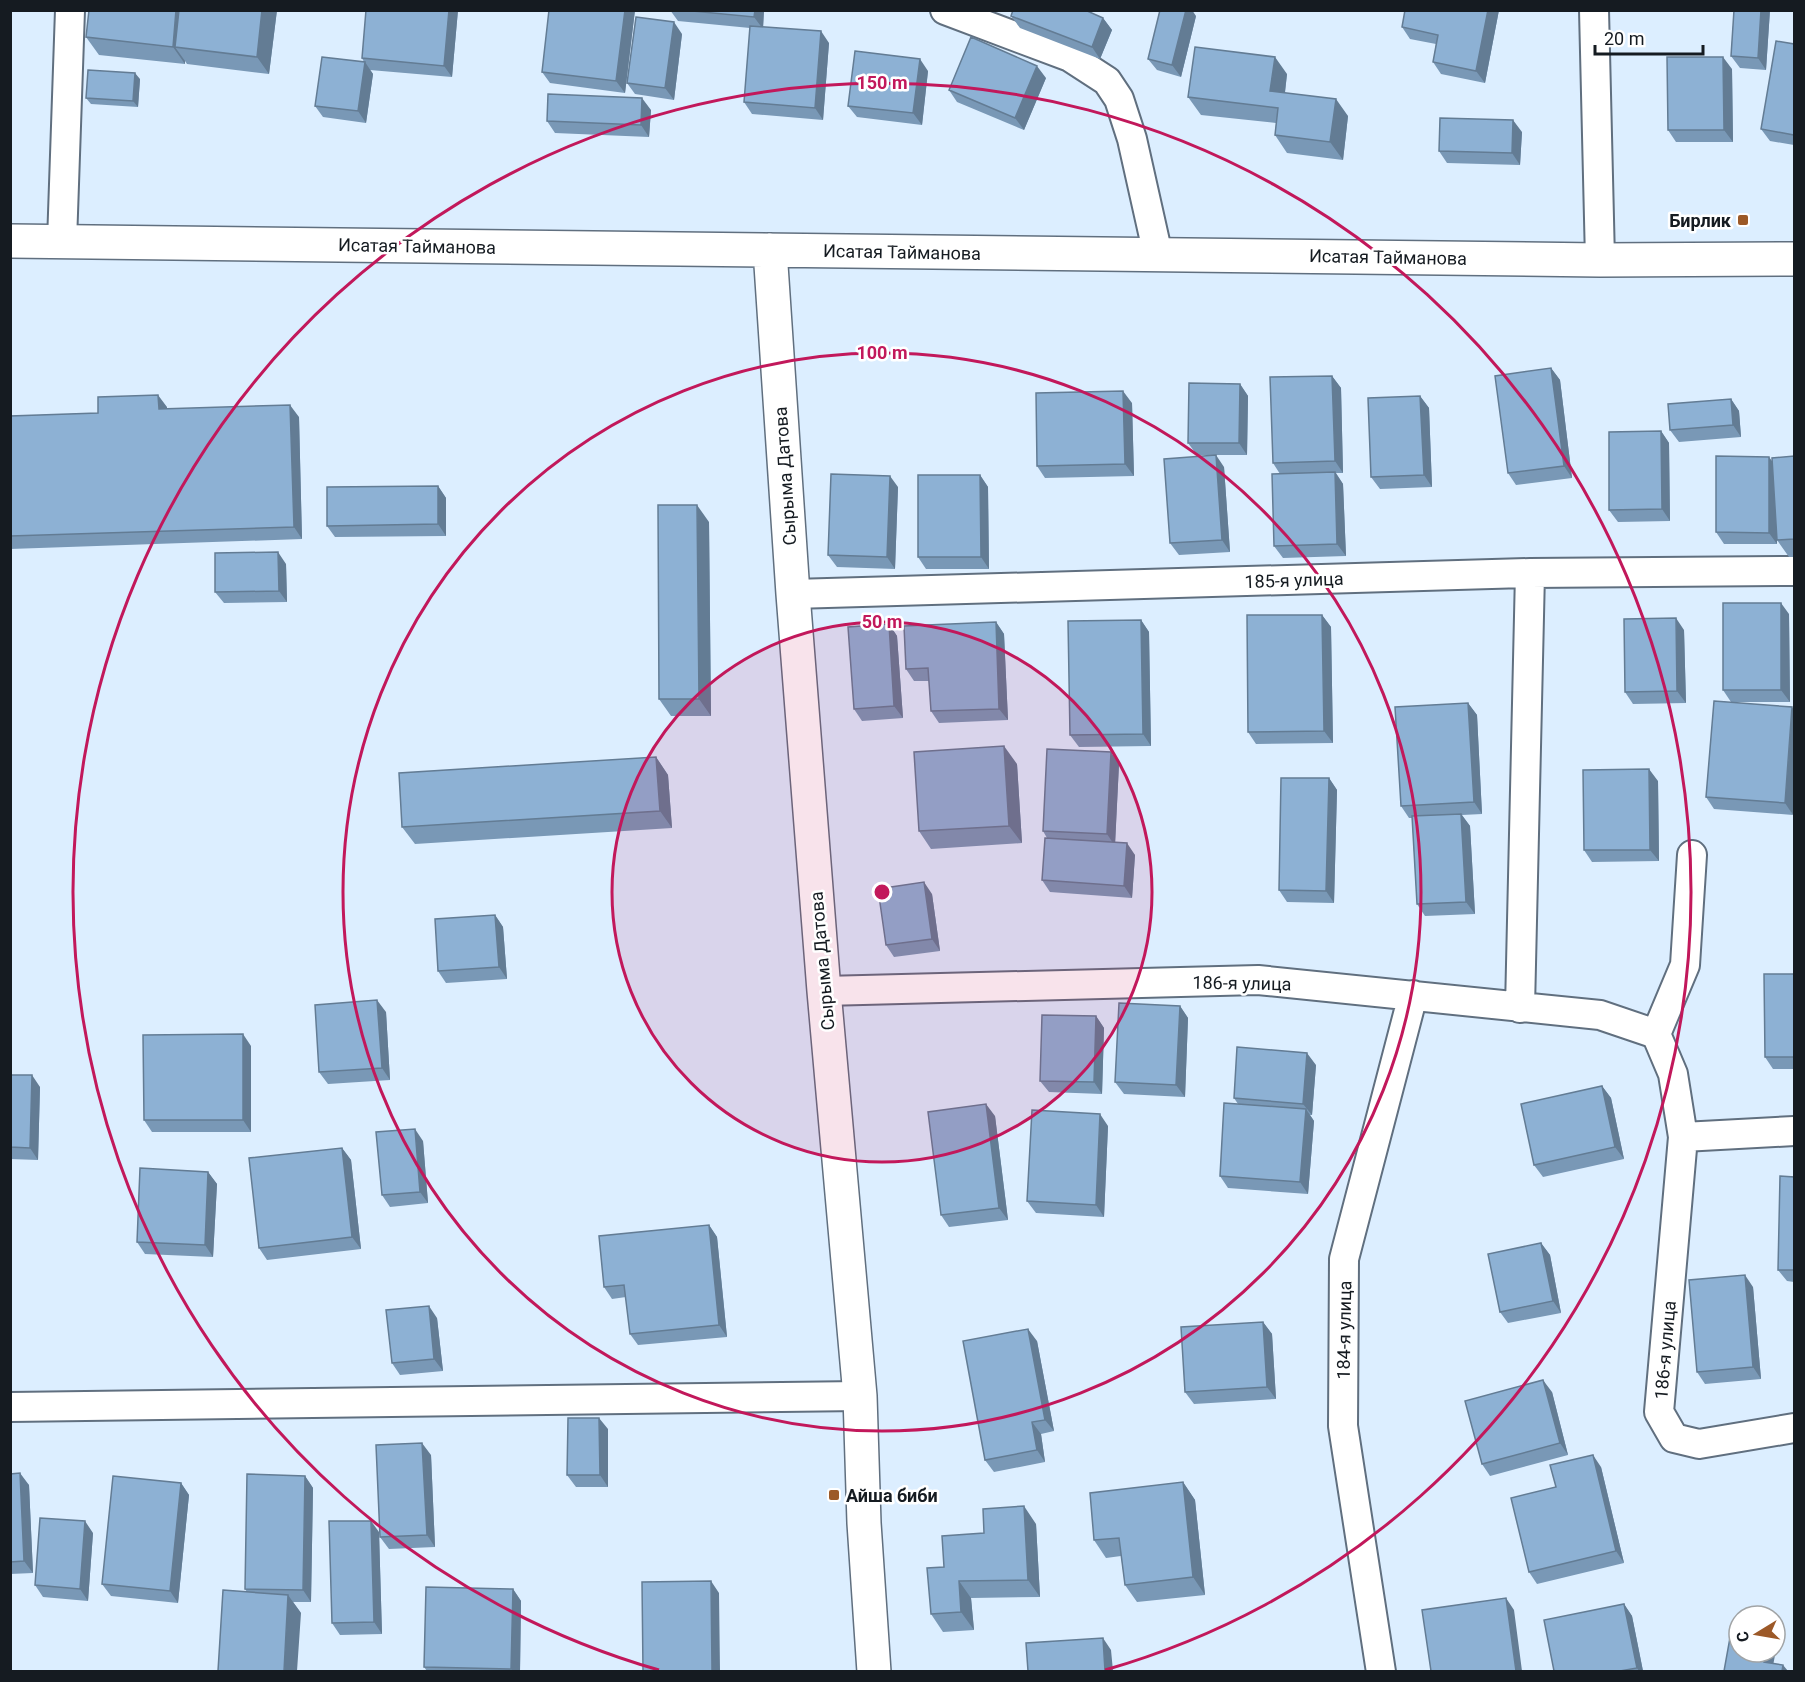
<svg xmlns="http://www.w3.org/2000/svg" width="1805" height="1682" font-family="Roboto,sans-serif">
	<rect width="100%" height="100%" fill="#dceeff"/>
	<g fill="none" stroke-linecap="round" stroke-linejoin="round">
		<g stroke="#606f7f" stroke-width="32">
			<path id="minor" d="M945,10L1070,57L1107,81L1119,99L1132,139L1158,255
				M1594,10L1600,260
				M62,242L70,10
				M793,594L1530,573L1794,571
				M1692,855L1685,965L1656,1034L1673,1074L1683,1137L1659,1412L1674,1438L1699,1444L1794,1428
				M824,991L1258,980L1600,1015L1656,1034
				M1520,1008L1530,573
				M1683,1137L1794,1131
				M10,1407L860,1396
				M1381,1672L1343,1426L1344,1259L1413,995"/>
		</g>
		<g stroke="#606f7f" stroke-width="36">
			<path id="tertiary" d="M10,241L1600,260L1794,259
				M770,250L793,594L824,991L860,1396L864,1523L874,1672"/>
		</g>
		<use href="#minor" stroke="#fff" stroke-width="28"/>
		<use href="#tertiary" stroke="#fff" stroke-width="33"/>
	</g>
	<path fill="#7998b6" d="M277,10L269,74L187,64L185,61V64L99,55L86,37Z
		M458,10L452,77L370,70L373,74L366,123L323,117L315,106L364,62L362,58Z
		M635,10L625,93L550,83L542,72Z
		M670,10H764L763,27L829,43L823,120L752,114L744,102L750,28L678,21Z
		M1499,10L1485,83L1441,74L1433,62L1436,44L1410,39L1402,27Z
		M1734,10H1770L1766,70L1740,68L1731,56Z
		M1011,16L1103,18L1112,30L1100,59L1020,28Z
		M1196,16L1181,77L1157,70L1148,59Z
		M682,34L674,100L635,94L627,83Z
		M1794,44V145L1770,141L1761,129Z
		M1732,69L1733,142H1676L1668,130Z
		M928,71L922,125L857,117L848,106Z
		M1287,74L1285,93L1348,116L1343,160L1287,153L1275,135L1276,123L1201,115L1188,97Z
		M1046,78L1024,130L957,102L949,90Z
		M140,79L138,107L91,104L86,98Z
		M651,110L649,137L555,133L547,121Z
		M1522,132L1520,165L1447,163L1439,151Z
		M1551,368L1560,380L1572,478L1516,485L1508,473Z
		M1332,376L1341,388L1343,473H1336L1343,484L1346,556L1283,558L1274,546L1280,474L1273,463Z
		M1240,384L1248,396L1247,455H1197L1188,443Z
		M1420,396L1429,408L1432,487L1380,489L1371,477Z
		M1731,399L1739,411L1741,437L1679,442L1670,430Z
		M1132,403L1134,476L1045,478L1037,466Z
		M167,407V409L299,417L302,539L10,549V416L98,413Z
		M1661,431L1669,443L1670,521L1618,522L1609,510Z
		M1794,456V557H1789L1777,540V544H1724L1716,532L1772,461Z
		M1224,467L1230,552L1179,555L1170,543Z
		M980,475L988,487L989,569H926L918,557Z
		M438,486L446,498V536L335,537L327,526Z
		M898,487L895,569L837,567L828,555Z
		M709,522L711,716H671L659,699Z
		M286,564L287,602L224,603L215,592Z
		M1789,614L1790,702H1735L1793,815L1714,809L1706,797L1731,702L1723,690Z
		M1322,615L1331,627L1333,743L1256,744L1248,732Z
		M1141,620L1149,632L1151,746L1079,747L1070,735Z
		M996,622L1004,634L1008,720L939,723L931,711L929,681H914L906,669Z
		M889,624L897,636L903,718L862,721L854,709Z
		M1684,630L1686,703L1633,704L1625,692Z
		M1468,703L1477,715L1482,814L1462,815L1470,826L1475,914L1425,916L1417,904L1412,818H1409L1401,806Z
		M656,757L668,775L672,828L415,844L402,827Z
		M1017,764L1022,843L931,849L919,831Z
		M1119,764L1115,843L1135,855L1132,898L1050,892L1042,880L1047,838L1043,831Z
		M1329,778L1337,790L1334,903L1287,902L1279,890Z
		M1658,781L1659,861L1592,862L1584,850Z
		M932,894L940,951L894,957L886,945Z
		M495,915L503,927L507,979L446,983L438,971Z
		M1794,974V1069H1773L1765,1057Z
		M1180,1006L1188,1018L1185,1097L1124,1094L1115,1082Z
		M386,1012L390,1080L328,1084L319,1072Z
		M1096,1016L1104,1028L1102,1094L1049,1092L1040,1081Z
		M251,1046V1132H152L144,1120Z
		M1316,1065L1312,1115H1310L1314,1121L1308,1194L1228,1188L1220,1176L1238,1104L1234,1098Z
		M10,1075L40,1087L38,1160L10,1159Z
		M1602,1086L1611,1098L1624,1159L1543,1177L1534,1165Z
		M995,1116L1008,1220L949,1227L941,1215Z
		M1108,1126L1104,1217L1036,1213L1027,1201Z
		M423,1141L428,1203L390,1207L382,1195Z
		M342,1148L351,1160L361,1249L267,1260L259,1248Z
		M208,1172L217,1184L213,1257L145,1254L137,1242Z
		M1794,1177V1282L1787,1281L1778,1270Z
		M709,1225L717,1237L727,1337L638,1345L630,1334L626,1297L612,1299L604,1287Z
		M1541,1243L1550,1255L1561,1313L1508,1323L1500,1312Z
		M1753,1287L1761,1379L1705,1384L1697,1372Z
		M437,1318L443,1371L400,1375L392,1363Z
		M1263,1322L1272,1334L1276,1399L1194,1404L1185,1392Z
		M1037,1341L1054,1431L1041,1434L1045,1462L994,1472L985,1460Z
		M1552,1392L1568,1455L1490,1476L1482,1464Z
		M608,1429V1487H576L567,1475Z
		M431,1455L435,1547L389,1549L380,1537Z
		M1601,1467L1624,1563L1537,1584L1529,1572Z
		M10,1474L29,1485L33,1573L10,1574Z
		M305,1476L313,1488L311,1602H293L301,1613L247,1592L245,1589Z
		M1183,1482L1195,1500L1205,1595L1137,1602L1125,1585L1121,1556L1106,1558L1094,1540Z
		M181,1483L189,1495L178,1603L111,1596L102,1584Z
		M1036,1524L1040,1597L971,1598L974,1630L943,1632L931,1614L944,1567L984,1533Z
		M379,1532L382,1634L340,1635L332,1623Z
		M93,1533L88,1601L43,1597L35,1585Z
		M513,1589L521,1601L520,1671H427L424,1667Z
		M1624,1604L1632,1616L1643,1671H1554Z"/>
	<path fill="#637c94" d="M176,10H191L175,47L185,61V64L173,47Z
		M262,10H277L269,74L257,57Z
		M449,10H458L452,77L444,66Z
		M625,10H635L625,93L616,81Z
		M755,10H764L763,29L754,17Z
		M1186,10H1192L1196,16L1181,77L1172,65Z
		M1488,10H1499L1485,83L1476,71Z
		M1761,10H1770L1766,70L1758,58Z
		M1103,18L1112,30L1100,59L1092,47Z
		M674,22L682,34L674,100L665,88Z
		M821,31L829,43L823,120L815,108Z
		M1275,57L1287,74L1283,108L1270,91Z
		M1723,57L1732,69L1733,142L1724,130Z
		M920,59L928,71L922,125L913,113Z
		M365,62L373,74L366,123L358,111Z
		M1037,66L1046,78L1024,130L1015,118Z
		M135,73L140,79L138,107L133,101Z
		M642,98L651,110L649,137L641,125Z
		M1336,99L1348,116L1343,160L1330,142Z
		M1513,120L1522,132L1520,165L1512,153Z
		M1551,368L1560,380L1572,478L1564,466Z
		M1332,376L1341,388L1343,473L1335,461Z
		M1240,384L1248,396L1247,455L1239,443Z
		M1123,391L1132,403L1134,476L1125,464Z
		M158,395L167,407V421L159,409Z
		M1420,396L1429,408L1432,487L1424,475Z
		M1731,399L1739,411L1741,437L1733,425Z
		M290,405L299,417L302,539L294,527Z
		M1661,431L1669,443L1670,521L1662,509Z
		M1216,455L1224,467L1230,552L1222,540Z
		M1769,457L1778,469L1777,544L1769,533Z
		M1335,472L1343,484L1346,556L1337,544Z
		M980,475L988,487L989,569L981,557Z
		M890,476L898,487L895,569L887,557Z
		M438,486L446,498V536L438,524Z
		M697,505L709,522L711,716L699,699Z
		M278,552L286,564L287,602L279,591Z
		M1781,603L1789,614L1790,702L1781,690Z
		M1322,615L1331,627L1333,743L1324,731Z
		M1676,618L1684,630L1686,703L1677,691Z
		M1141,620L1149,632L1151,746L1143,734Z
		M996,622L1004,634L1008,720L999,709Z
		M889,624L897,636L903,718L894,706Z
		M1468,703L1477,715L1482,814L1474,802Z
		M1792,707L1794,710V798L1793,815L1785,803Z
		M1004,746L1017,764L1022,843L1009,826Z
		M1111,752L1119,764L1115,846L1107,834Z
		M656,757L668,775L672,828L660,811Z
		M1649,769L1658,781L1659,861L1650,850Z
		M1329,778L1337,790L1334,903L1326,891Z
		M1461,814L1470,826L1475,914L1466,902Z
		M1127,843L1135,855L1132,898L1124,886Z
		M924,882L932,894L940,951L932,939Z
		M495,915L503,927L507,979L499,967Z
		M377,1000L386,1012L390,1080L382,1068Z
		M1180,1006L1188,1018L1185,1097L1176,1085Z
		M1096,1016L1104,1028L1102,1094L1094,1082Z
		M243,1034L251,1046V1132L243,1120Z
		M1307,1053L1316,1065L1312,1115L1303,1104Z
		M32,1075L40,1087L38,1160L30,1148Z
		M1602,1086L1611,1098L1624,1159L1615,1147Z
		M986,1104L995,1116L1008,1220L999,1208Z
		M1306,1109L1314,1121L1308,1194L1300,1182Z
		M1100,1114L1108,1126L1104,1217L1096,1205Z
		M415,1129L423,1141L428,1203L420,1192Z
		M342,1148L351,1160L361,1249L352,1237Z
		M208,1172L217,1184L213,1257L205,1245Z
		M709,1225L717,1237L727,1337L719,1325Z
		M1541,1243L1550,1255L1561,1313L1553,1301Z
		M1745,1275L1753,1287L1761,1379L1753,1367Z
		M429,1306L437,1318L443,1371L434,1359Z
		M1263,1322L1272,1334L1276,1399L1267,1387Z
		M1028,1329L1037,1341L1054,1431L1045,1420Z
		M1543,1380L1552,1392L1568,1455L1560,1443Z
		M599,1418L608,1429V1487L600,1475Z
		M1032,1422L1041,1434L1045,1462L1037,1450Z
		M422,1443L431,1455L435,1547L427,1535Z
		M1593,1455L1601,1467L1624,1563L1616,1551Z
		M20,1473L29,1485L33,1573L24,1561Z
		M305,1476L313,1488L311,1602L303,1590Z
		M1183,1482L1195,1500L1205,1595L1193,1577Z
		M181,1483L189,1495L178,1603L170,1591Z
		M1024,1506L1036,1524L1040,1597L1028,1580Z
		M85,1521L93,1533L88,1601L80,1589Z
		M371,1521L379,1532L382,1634L374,1622Z
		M711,1581L719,1593L720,1671H712Z
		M959,1581L971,1598L974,1630L961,1612Z
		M513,1589L521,1601L520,1671H513L511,1669Z
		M288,1595L301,1613L297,1671H284Z
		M1506,1598L1514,1610L1522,1671H1516Z
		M1624,1604L1632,1616L1643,1671H1639L1637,1668Z
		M1103,1638L1111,1650L1113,1671H1105Z
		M1775,1649L1776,1650L1772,1671L1764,1662L1765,1652H1775Z
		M1783,1665L1788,1671H1782Z"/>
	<path fill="#8db1d4" stroke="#637c94" stroke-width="1.5" d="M89,10H176L173,47L86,37Z
		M179,10H262L257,57L175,47Z
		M366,10H449L444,66L362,58Z
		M549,10H625L616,81L542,72Z
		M682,10H755L754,17Z
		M1013,10H1085L1103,18L1092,47L1011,16Z
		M1160,10H1186L1172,65L1148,59Z
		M1405,10H1488L1476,71L1433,62L1438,35L1402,27Z
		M1734,10H1761L1758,58L1731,56Z
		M636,17L674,22L665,88L627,83Z
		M750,26L821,31L815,108L744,102Z
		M971,37L1037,66L1015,118L949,90Z
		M1776,41L1794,44V135L1761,129Z
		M1195,47L1275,57L1270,91L1336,99L1330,142L1275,135L1278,108L1188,97Z
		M855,51L920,59L913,113L848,106Z
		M322,57L365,62L358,111L315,106Z
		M1667,57H1723L1724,130H1668Z
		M88,70L135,73L133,101L86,98Z
		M548,94L642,98L641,125L547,121Z
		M1440,118L1513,120L1512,153L1439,151Z
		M1551,368L1564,466L1508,473L1495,376Z
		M1332,376L1335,461L1273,463L1270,377Z
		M1189,383L1240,384L1239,443H1188Z
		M1123,391L1125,464L1037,466L1036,393Z
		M158,395L159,409L290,405L294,527L10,536V416L98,413V397Z
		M1420,396L1424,475L1371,477L1368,398Z
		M1731,399L1733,425L1670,430L1668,404Z
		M1661,431L1662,509L1609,510V432Z
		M1216,455L1222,540L1170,543L1164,459Z
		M1716,456L1769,457V533L1716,532Z
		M1794,456V539L1777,540L1772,458Z
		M1335,472L1337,544L1274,546L1272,474Z
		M831,474L890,476L887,557L828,555Z
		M918,475H980L981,557H918Z
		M438,486V524L327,526V487Z
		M658,505H697L699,699H659Z
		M278,552L279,591L215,592V553Z
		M1723,603H1781V690H1723Z
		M1247,615H1322L1324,731L1248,732Z
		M1676,618L1677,691L1625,692L1624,619Z
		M1141,620L1143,734L1070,735L1068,621Z
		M996,622L999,709L931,711L928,668L906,669L904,626Z
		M889,624L894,706L854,709L848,627Z
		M1714,701L1792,707L1785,803L1706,797Z
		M1468,703L1474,802L1401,806L1395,707Z
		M1004,746L1009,826L919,831L914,752Z
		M1047,749L1111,752L1107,834L1043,831Z
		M656,757L660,811L402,827L399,773Z
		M1649,769L1650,850H1584L1583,770Z
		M1281,778H1329L1326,891L1279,890Z
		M1461,814L1466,902L1417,904L1412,816Z
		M1045,838L1127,843L1124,886L1042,880Z
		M924,882L932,939L886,945L878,889Z
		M495,915L499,967L438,971L435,919Z
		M1764,974H1794V1057H1765Z
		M377,1000L382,1068L319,1072L315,1005Z
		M1119,1003L1180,1006L1176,1085L1115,1082Z
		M1042,1015L1096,1016L1094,1082L1040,1081Z
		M243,1034V1120H144L143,1035Z
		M1237,1047L1307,1053L1303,1104L1234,1098Z
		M10,1075H32L30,1148L10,1147Z
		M1602,1086L1615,1147L1534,1165L1521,1104Z
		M1224,1103L1306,1109L1300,1182L1220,1176Z
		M986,1104L999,1208L941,1215L928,1112Z
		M1032,1110L1100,1114L1096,1205L1027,1201Z
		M415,1129L420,1192L382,1195L376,1132Z
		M342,1148L352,1237L259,1248L249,1158Z
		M140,1168L208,1172L205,1245L137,1242Z
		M1780,1176L1794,1177V1270H1778Z
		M709,1225L719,1325L630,1334L624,1285L604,1287L599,1236Z
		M1541,1243L1553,1301L1500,1312L1488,1254Z
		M1745,1275L1753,1367L1697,1372L1689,1280Z
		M429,1306L434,1359L392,1363L386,1310Z
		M1263,1322L1267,1387L1185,1392L1181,1327Z
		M1028,1329L1045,1420L1032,1422L1037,1450L985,1460L963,1341Z
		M1543,1380L1560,1443L1482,1464L1465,1401Z
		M568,1418H599L600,1475H567Z
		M422,1443L427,1535L380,1537L376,1445Z
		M1593,1455L1616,1551L1529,1572L1511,1498L1556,1487L1550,1465Z
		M20,1473L24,1561L10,1562V1474Z
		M247,1474L305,1476L303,1590L245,1589Z
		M113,1476L181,1483L170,1591L102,1584Z
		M1183,1482L1193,1577L1125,1585L1119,1538L1094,1540L1090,1493Z
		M1024,1506L1028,1580L959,1581L961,1612L931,1614L927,1568L944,1567L942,1536L984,1533L983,1509Z
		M40,1518L85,1521L80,1589L35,1585Z
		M329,1521H371L374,1622L332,1623Z
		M711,1581L712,1671H643L642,1582Z
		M426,1587L513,1589L511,1669L424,1667Z
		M223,1590L288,1595L284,1671H218Z
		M1506,1598L1516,1671H1431L1422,1610Z
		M1624,1604L1637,1668L1620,1671H1554L1544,1620Z
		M1731,1632L1739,1633V1652H1765L1764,1662L1783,1665L1782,1671H1724Z
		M1103,1638L1105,1671H1028L1026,1643Z"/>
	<circle cx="882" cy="892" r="270" fill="#c2185b" fill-opacity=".12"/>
	<g fill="none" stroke="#c2185b" stroke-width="3">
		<circle cx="882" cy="892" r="270"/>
		<circle cx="882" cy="892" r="539"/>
		<path d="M659 1670A809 809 0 1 1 1105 1670"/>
	</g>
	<g fill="#9c5928" stroke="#fff" stroke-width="2">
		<rect x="1737" y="214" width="12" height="12" rx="3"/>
		<rect x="828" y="1489" width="12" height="12" rx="3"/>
	</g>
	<g text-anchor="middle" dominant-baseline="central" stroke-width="5" stroke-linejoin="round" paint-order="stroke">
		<g font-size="18" font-weight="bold" fill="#151b21" stroke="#fff" text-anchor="end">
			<text x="1731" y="220">Бирлик</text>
			<text x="846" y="1495" text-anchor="start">Айша биби</text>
		</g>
		<g font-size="18" fill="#151b21" stroke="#fff">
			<text transform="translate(417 246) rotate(1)">Исатая Тайманова</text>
			<text transform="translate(902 252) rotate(1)">Исатая Тайманова</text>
			<text transform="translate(1388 257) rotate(1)">Исатая Тайманова</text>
			<text transform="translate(785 476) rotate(-94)">Сырыма Датова</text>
			<text transform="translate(1294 580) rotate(-2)">185-я улица</text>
			<text transform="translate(822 961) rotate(-95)">Сырыма Датова</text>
			<text transform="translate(1242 983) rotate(1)">186-я улица</text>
			<text transform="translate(1344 1330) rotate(-89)">184-я улица</text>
			<text transform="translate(1665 1350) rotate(-85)">186-я улица</text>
		</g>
	</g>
	<circle cx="882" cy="892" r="9" fill="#c2185b" stroke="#fff" stroke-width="3"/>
	<g font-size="18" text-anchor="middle" font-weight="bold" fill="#c2185b" stroke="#fff" stroke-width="5" stroke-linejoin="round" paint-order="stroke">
		<text x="882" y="89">150 m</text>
		<text x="882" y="359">100 m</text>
		<text x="882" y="628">50 m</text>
	</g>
	<rect width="1805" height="1682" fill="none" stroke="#151b21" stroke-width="24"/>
	<g transform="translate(1757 1634) rotate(259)"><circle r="28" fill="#ffffff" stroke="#a1a4a6" stroke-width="1.5"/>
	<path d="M0-4.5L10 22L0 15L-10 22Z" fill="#9c5928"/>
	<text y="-9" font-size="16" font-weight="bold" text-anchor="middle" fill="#151b21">С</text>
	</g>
	<path d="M1595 45v9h108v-9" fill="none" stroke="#151b21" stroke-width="3"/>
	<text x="1604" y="45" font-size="18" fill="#151b21" stroke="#ffffff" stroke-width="4.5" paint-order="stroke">20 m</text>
</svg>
